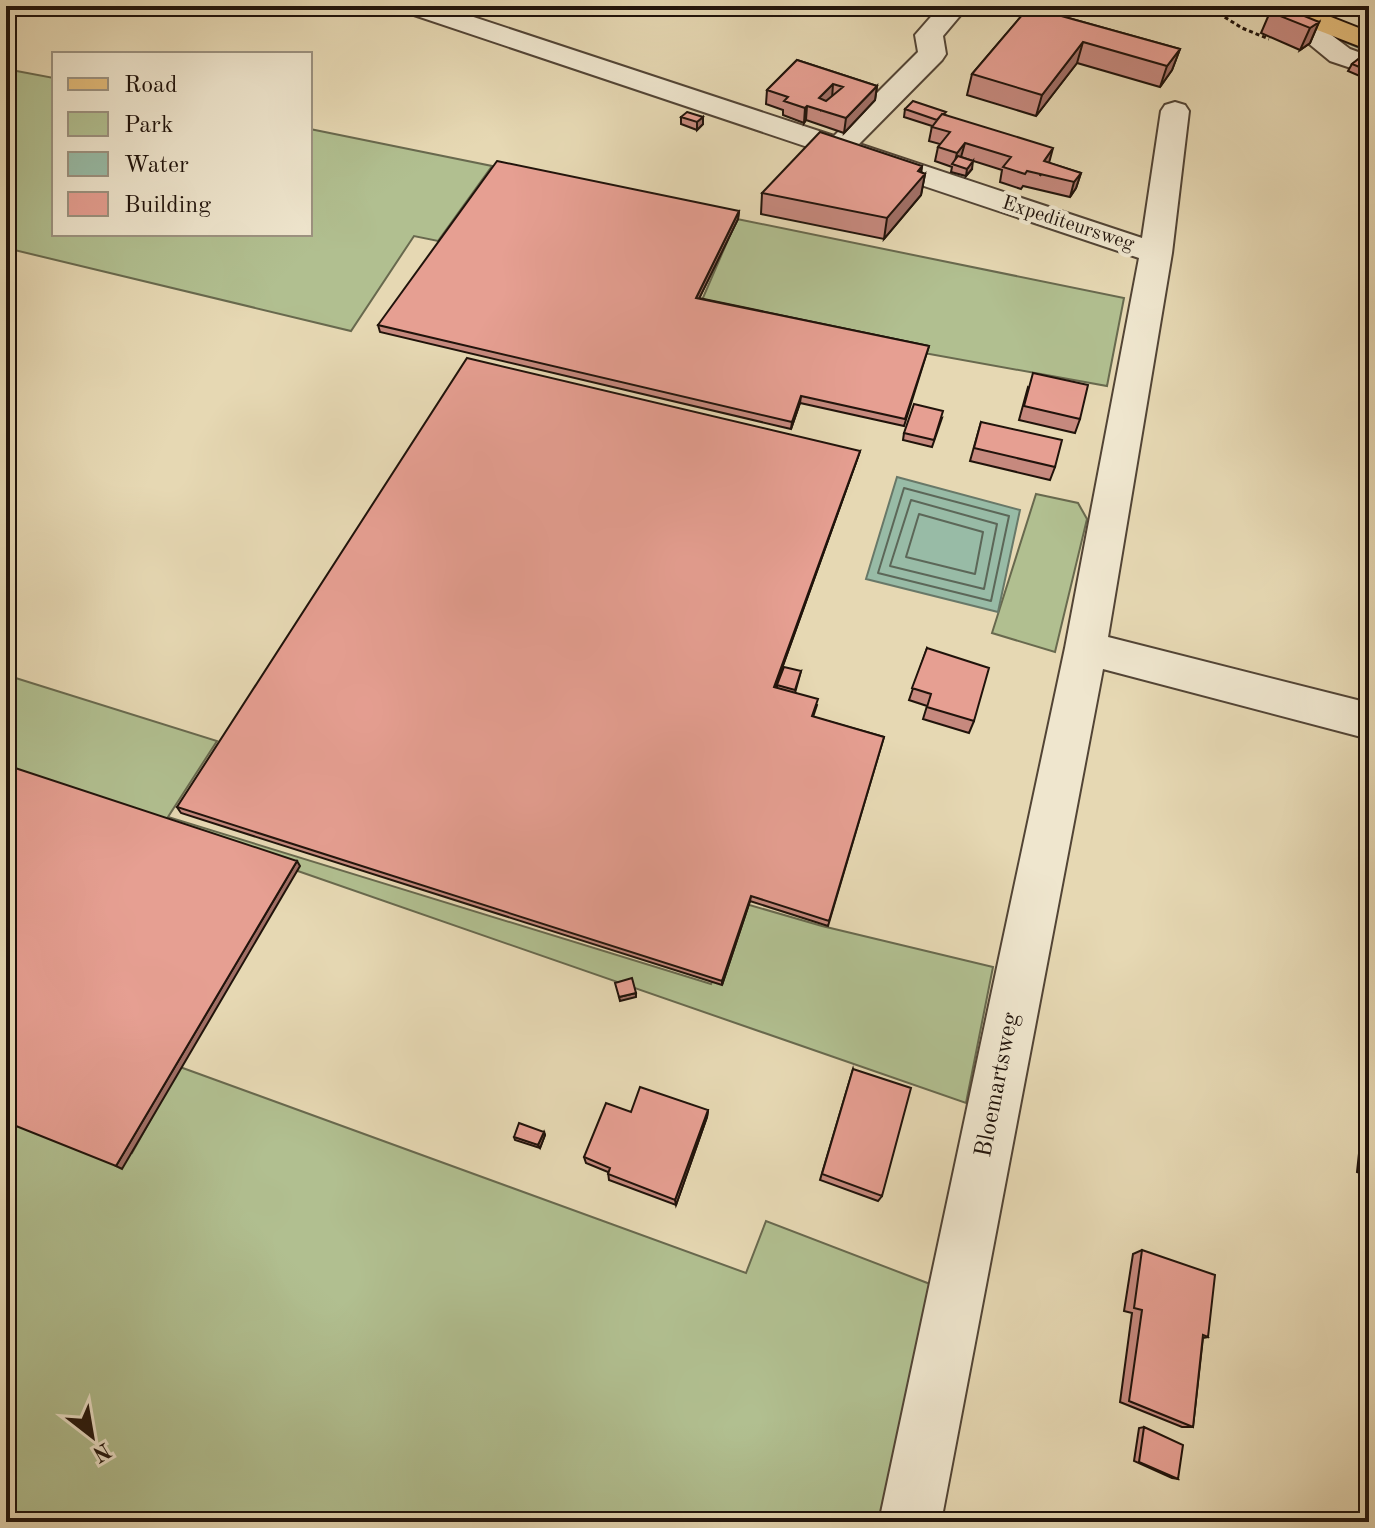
<svg xmlns="http://www.w3.org/2000/svg" width="1375" height="1528" font-family="'Old Standard TT',serif">
	<rect width="100%" height="100%" fill="#e6d8b3"/>
	<filter id="stains"><feTurbulence type="fractalNoise" baseFrequency=".0025" numOctaves="4"/><feColorMatrix values="0 0 0 0 .2 0 0 0 0 .09 0 0 0 0 .02 0 0 0 .5 -.17"/></filter>
	<radialGradient id="worn" r=".72"><stop offset=".6" stop-color="#630" stop-opacity="0"/><stop offset="1" stop-color="#630" stop-opacity=".3"/></radialGradient>
	<path fill="#b1bf90" stroke="#68694e" stroke-width="2" d="M6,69L54,78V234H310V129L492,166L438,241L414,236L351,331L6,248Z
		M737,219L1124,298L1107,386L830,336L699,307Z
		M1036,494L1078,503L1087,519L1055,652L992,633Z
		M6,675L217,741L168,817L711,984L746,904L822,926L993,967L966,1103L292,869L6,775Z
		M180,1067L746,1273L766,1221L930,1284L883,1522H6V1104L132,1153Z"/>
	<path fill="#98bba6" stroke="#687868" stroke-width="2" d="M897,477L1020,510L998,612L866,579Z"/>
	<g fill="none" stroke-linecap="round" stroke-linejoin="round">
		<path stroke="#5c6758" stroke-width="2" d="M904,488L1009,516L991,601L878,573Z
			M911,500L997,524L984,589L890,566Z
			M919,514L983,532L975,574L906,557Z"/>
		<path fill="#687868" fill-rule="evenodd" d="M1256,6H1265L1283,15L1278,16Z
			M1339,6H1348L1369,15V19Z
			M1320,31H1324L1369,49V53L1320,33Z"/>
		<g stroke="#524435" stroke-width="4">
			<path id="minor" d="M401,6H440L834,136L918,52L915,35L936,11L933,6H961L964,11L943,36L946,54L942,60L859,144L1142,238L1161,111L1165,105L1175,102L1185,105L1189,111L1172,253L1108,637L1369,703V739L1103,669L941,1522H879L1065,648L1139,258L405,12Z
				M1263,6H1293L1350,49L1369,56V74L1330,61Z"/>
		</g>
		<g stroke="#20130b" stroke-width="4">
			<path id="major" d="M1267,6H1303L1369,32V50L1271,12Z"/>
		</g>
		<path stroke="#20130b" stroke-width="3" stroke-dasharray="4 3" stroke-linecap="butt" d="M1207,6L1242,28L1269,39"/>
		<use href="#minor" fill="#efe6ce" fill-rule="evenodd"/>
		<use href="#major" fill="#e3bc7a" fill-rule="evenodd"/>
	</g>
	<path fill="#c6897e" stroke="#20130b" stroke-width="2" d="M1029,7L1180,49L1172,70L1160,87L1077,63L1036,116L967,95L972,74Z
		M1270,12L1319,22L1310,43L1300,50L1261,33Z
		M1369,53V80L1348,71L1352,64Z
		M797,60L877,86L875,100L844,133L806,120L804,123L783,115V110L766,104L767,90Z
		M905,109L945,115L1049,163L1081,173L1076,188L1070,197L1023,186L1021,189L1000,182L1002,170L961,157L972,169L966,176L951,172L952,167L935,161L938,147L940,144L929,141L932,126L904,117Z
		M681,117H703V124L697,130L681,124Z
		M922,166L921,172L925,174L921,195L884,239L761,214L762,193Z
		M739,211L738,219L699,298L929,346L904,426L800,403L791,429L380,332L378,325Z
		M1028,387L1080,419L1075,433L1019,420Z
		M942,418L932,447L903,440L904,433Z
		M981,422L1055,467L1050,480L970,461Z
		M860,451L858,457L775,688H777V685L801,671L795,693L817,705L813,717L884,737L828,926L750,901L722,985L181,813L177,807Z
		M927,648L974,721L969,733L923,719L927,706L909,700Z
		M1369,1060V1176L1357,1172Z
		M853,1069L882,1196L878,1201L820,1180Z
		M708,1110L707,1117L676,1205L609,1180L608,1172L586,1163L584,1157L631,1112Z
		M544,1132L545,1135L540,1148L515,1140L514,1137Z
		M1142,1250L1208,1337L1203,1338L1193,1427H1182L1120,1402L1132,1313L1124,1311L1133,1254Z
		M1144,1427L1178,1479L1172,1478L1134,1461L1139,1428Z"/>
	<path fill="#a16f66" stroke="#20130b" stroke-width="2" d="M1319,22L1310,43L1300,50L1310,28Z
		M1083,42L1077,63L1036,116L1042,95Z
		M1180,49L1172,70L1160,87L1167,66Z
		M833,84L832,99L821,110L819,98Z
		M877,86L875,100L844,133L846,118Z
		M807,106L806,120L804,123L805,108Z
		M703,117V124L697,130V122Z
		M965,143L961,157L954,165L957,153Z
		M1053,148L1049,163L1040,176L1044,161Z
		M973,161L972,169L966,176L967,169Z
		M922,166L920,179L925,174L921,195L884,239L887,218Z
		M1081,173L1076,188L1070,197L1074,182Z
		M739,211L738,219L696,305V298Z
		M801,396L800,403L791,429L792,422Z
		M860,451L858,457L773,693L774,687Z
		M297,861L300,866L122,1169L116,1166Z
		M751,896L750,901L722,985V981Z
		M636,993V997L620,1001L619,997Z
		M708,1110L707,1117L676,1205L675,1200Z
		M544,1132L545,1135L540,1148L538,1145Z"/>
	<path fill="#e69f92" stroke="#20130b" stroke-width="2" fill-rule="evenodd" d="M1279,6H1280L1319,22L1310,28L1270,12Z
		M1029,7L1180,49L1167,66L1083,42L1042,95L972,74Z
		M1367,52L1369,53V71L1352,64Z
		M797,60L877,86L846,118L807,106L805,108L784,101L788,97L767,90ZM833,84L843,87L826,101L819,98Z
		M913,101L946,112L944,114H942L937,120L905,109Z
		M687,112L703,117L697,122L681,117Z
		M942,114L1053,148L1044,161L1081,173L1074,182L1027,171L1025,174L1003,167L1011,157L965,143L957,153L938,147L950,132L932,127Z
		M820,132L922,166L918,171L925,174L887,218L762,193Z
		M958,156L973,161L967,169L952,164Z
		M497,161L739,211L696,298L929,346L905,419L801,396L792,422L378,325Z
		M467,358L860,451L774,687L818,699L812,716L884,737L829,921L751,896L722,981L177,807Z
		M1033,373L1088,385L1080,419L1024,406Z
		M914,404L943,411L934,440L904,433Z
		M981,422L1062,440L1055,467L974,448Z
		M927,648L989,668L974,721L927,707L931,694L912,688Z
		M784,667L801,671L795,690L777,685Z
		M6,765L297,861L116,1166L6,1122Z
		M632,978L636,993L619,997L615,983Z
		M853,1069L911,1088L882,1196L822,1174Z
		M640,1087L708,1110L675,1200L608,1174L610,1168L584,1157L606,1103L631,1112Z
		M1369,1121V1171L1364,1169Z
		M519,1123L544,1132L538,1145L514,1137Z
		M1142,1250L1215,1275L1208,1337L1203,1335L1193,1427L1129,1401L1142,1310L1134,1308Z
		M1144,1427L1183,1445L1178,1479L1139,1462Z"/>
	<g text-anchor="middle" dominant-baseline="central" stroke-width="8" stroke-linejoin="round" paint-order="stroke">
		<g font-size="20" fill="#20130b" stroke="#efe6ce">
			<text transform="translate(1068 224) rotate(18)">Expediteursweg</text>
		</g>
		<g font-size="24" fill="#20130b" stroke="#efe6ce">
			<text transform="translate(998 1085) rotate(-79)">Bloemartsweg</text>
		</g>
	</g>
	<rect width="1375" height="1528" fill="none" stroke="#e6d8b3" stroke-width="32"/>
	<rect x="8" y="8" width="1359" height="1512" fill="none" stroke="#20130b" stroke-width="4"/>
	<rect x="16" y="16" width="1343" height="1496" fill="none" stroke="#20130b" stroke-width="2"/>
	<rect x="52" y="52" width="260" height="184" fill="#efe6ce" stroke="#9c9280" stroke-width="2"/>
	<rect x="68" y="78" width="40" height="12" fill="#e3bc7a" stroke="#9c9280" stroke-width="2"/>
	<text x="124" y="92" font-size="24" fill="#20130b">Road</text>
	<rect x="68" y="112" width="40" height="24" fill="#b1bf90" stroke="#9c9280" stroke-width="2"/>
	<text x="124" y="132" font-size="24" fill="#20130b">Park</text>
	<rect x="68" y="152" width="40" height="24" fill="#98bba6" stroke="#9c9280" stroke-width="2"/>
	<text x="124" y="172" font-size="24" fill="#20130b">Water</text>
	<rect x="68" y="192" width="40" height="24" fill="#e69f92" stroke="#9c9280" stroke-width="2"/>
	<text x="124" y="212" font-size="24" fill="#20130b">Building</text>
	<g transform="translate(92 1436) rotate(149)" stroke="#efe6ce" stroke-width="6" paint-order="stroke">
	<path d="M0-6L14 30L0 20L-14 30Z" fill="#20130b"/>
	<text y="-12" font-size="22" font-weight="bold" text-anchor="middle" fill="#20130b">N</text>
	</g>
	<rect width="100%" height="100%" filter="url(#stains)"/>
	<rect width="100%" height="100%" fill="url(#worn)"/>
</svg>
